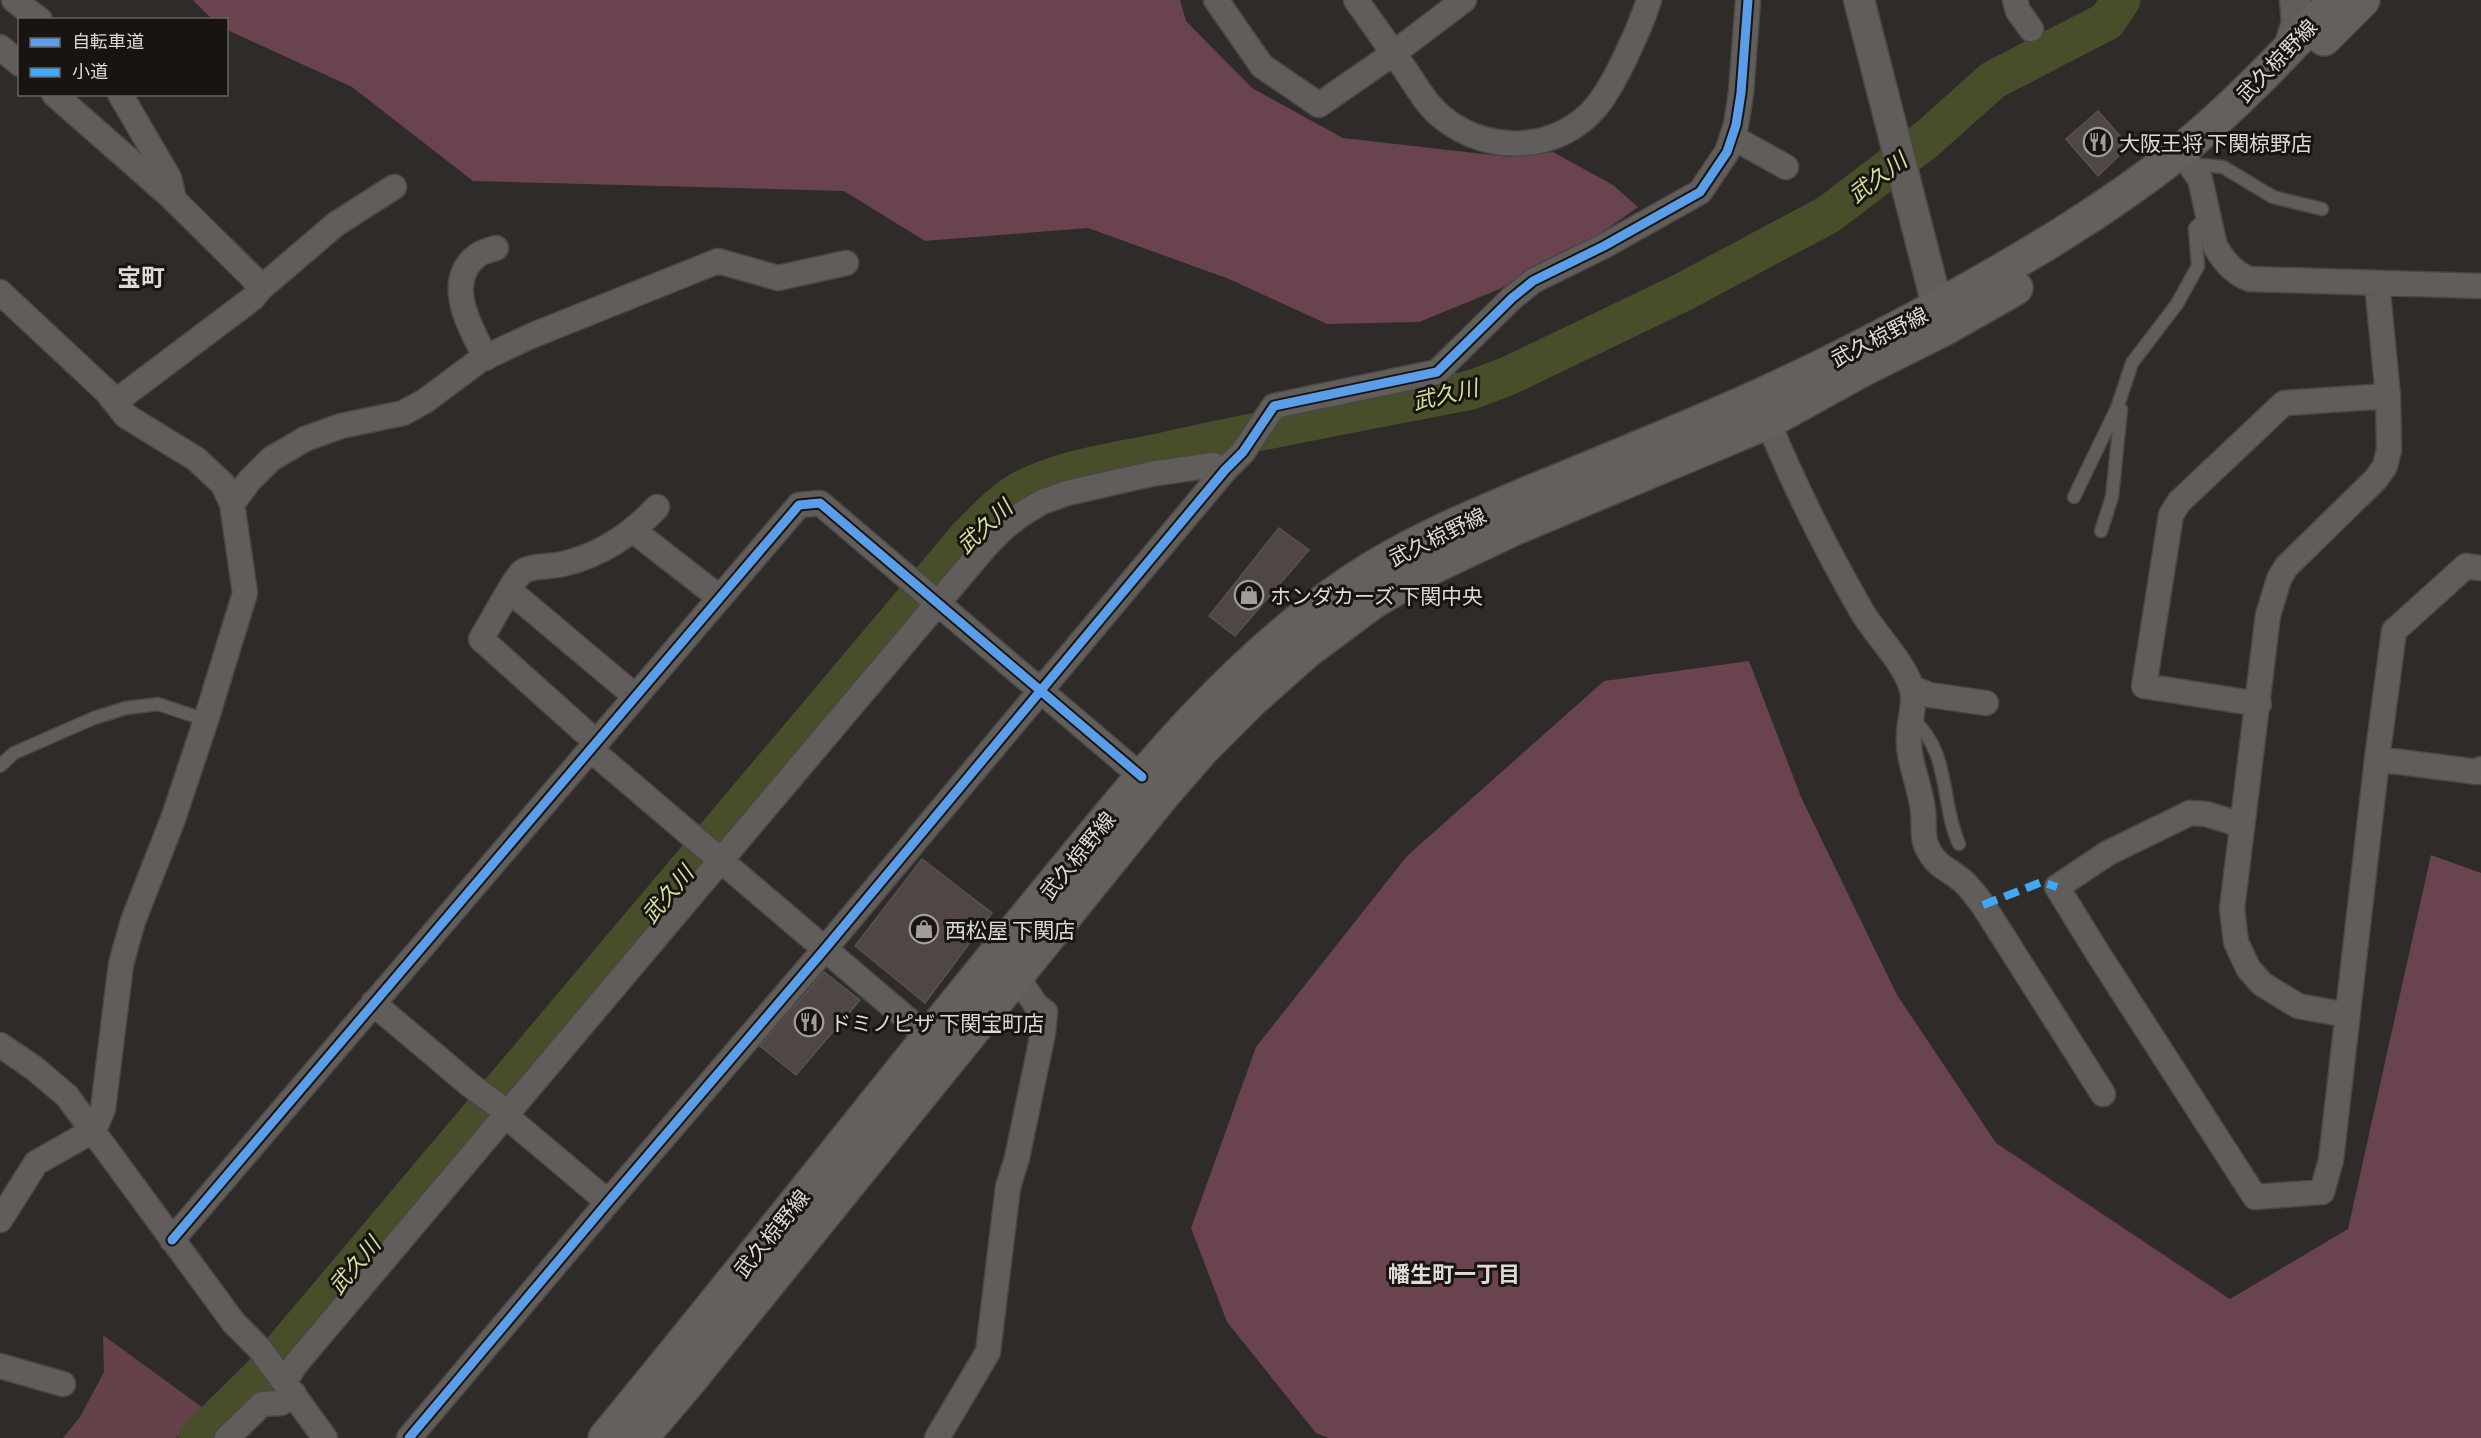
<svg xmlns="http://www.w3.org/2000/svg" width="2481" height="1438" font-family="Commissioner,'Noto Sans JP',sans-serif">
	<rect width="100%" height="100%" fill="#2e2b28"/>
	<path fill="#65414a" d="M103,1335L207,1411L176,1438H63L80,1417L104,1372Z"/>
	<path fill="#69434d" d="M193,0H1180L1186,21L1252,88L1343,138L1510,157L1553,152L1613,185L1638,207L1569,256L1495,291L1419,322L1327,324L1229,279L1088,228L925,241L844,191L473,181L352,87L227,30L226,20L212,19Z
		M1749,661L1801,797L1897,995L1996,1143L2230,1299L2348,1229L2431,855L2481,873V1438H1329L1316,1433L1227,1322L1191,1228L1256,1047L1407,856L1604,681Z"/>
	<g fill="none" stroke-linecap="round" stroke-linejoin="round">
		<path stroke="#484e29" stroke-width="39" d="M198,1438L260,1377L967,538C984,521 1001,502 1022,490C1064,468 1116,462 1163,452C1265,429 1368,410 1471,390L1508,376L1683,292L1829,214L1927,139L1993,80L2107,21L2121,0"/>
	</g>
	<path fill="#504644" stroke="#565351" stroke-width="1.5" d="M2098,111L2129,146L2098,176L2066,139Z
		M1279,528L1309,550L1235,636L1209,616Z
		M922,859L992,913L925,1003L855,946Z
		M824,972L860,1000L796,1075L760,1046Z"/>
	<g fill="none" stroke-linecap="round" stroke-linejoin="round">
		<g stroke="#4b4744" stroke-width="15">
			<path id="service" d="M2190,164L2223,167L2273,197L2322,209
				M2074,497L2117,408L2132,363L2177,304L2198,266L2195,228L2208,215
				M2101,531L2112,497L2121,409
				M1911,718C1951,750 1940,802 1959,844
				M0,766L14,753L94,718L126,708L158,704L206,720"/>
		</g>
		<g stroke="#4b4744" stroke-width="27">
			<path id="minor" d="M14,0L40,20
				M1216,0L1262,66L1319,105L1394,53L1464,0
				M1356,0C1372,23 1388,45 1404,68C1416,85 1426,105 1443,118C1489,155 1558,152 1596,107C1615,84 1640,28 1649,0
				M2015,0L2018,11L2031,29
				M0,47L20,64
				M54,94L169,195L252,277L260,289
				M120,94L169,178L173,195
				M1732,137L1786,167
				M2180,151L2200,179L2215,246C2223,260 2234,274 2250,279L2481,286
				M0,292L107,392L126,416L196,459L223,484L232,504L245,593L206,720L173,819L133,921L121,964L103,1109L94,1130L36,1163L0,1220
				M486,358C471,329 442,281 478,255C483,251 490,250 496,248
				M115,402L253,298L260,289L336,224L394,187
				M1759,409L1768,422C1795,487 1826,549 1861,610C1876,636 1901,658 1911,686C1917,701 1909,720 1909,735C1907,760 1921,787 1923,811C1925,826 1921,838 1929,851C1936,865 1947,869 1959,878C1969,885 1975,895 1983,905L2103,1094
				M232,504L249,481L271,459L305,439L341,426L403,413L425,401L480,360L531,336L718,261L778,278L846,263
				M634,531L720,598
				M510,591L635,696
				M1912,688L1930,695L1986,703
				M2259,704L2144,686L2171,515L2179,502L2284,403L2388,396
				M596,742L481,639C488,628 516,576 522,572C532,565 551,567 563,564C601,555 631,535 657,507
				M590,749L940,1047
				M2377,759L2478,772L2481,769
				M2242,825L2206,814L2190,813L2108,853L2057,887L2097,952L2255,1197L2322,1192L2331,1160L2377,759L2394,631L2466,566L2481,568
				M373,1003L470,1085L508,1113
				M2347,1015L2298,1006L2262,984L2248,968L2236,942L2232,909L2268,615L2279,579L2286,567L2376,479L2385,466L2389,450L2388,396L2377,283
				M0,1045L34,1068L67,1096L234,1323L260,1349L325,1438
				M506,1116L608,1202
				M172,1240L799,505L820,503L1142,777
				M0,1366L63,1384
				M285,1382L295,1365L986,546L1005,527L1022,514L1042,502L1067,493L1151,474L1213,465L1225,470
				M227,1438L262,1404L281,1403L294,1394
				M409,1438L608,1202L824,950L1225,470L1243,452L1274,406L1437,372L1512,298L1533,281L1604,246L1700,192L1727,152L1736,125L1741,93L1748,0
				M937,1438L988,1352L1008,1187L1017,1158L1043,1033L1045,1012L1036,1005L1017,977"/>
		</g>
		<g stroke="#4b4744" stroke-width="33">
			<path id="tertiary" d="M1859,0L1943,328
				M2289,48L2297,22L2295,0"/>
		</g>
		<g stroke="#4b4744" stroke-width="36">
			<path id="secondary" d="M2324,39L2363,0
				M605,1438C747,1266 884,1090 1025,918C1125,797 1220,670 1352,581C1410,542 1474,516 1538,489C1609,460 1680,431 1750,400C1813,372 1875,340 1936,307C2020,261 2102,213 2178,153C2235,107 2285,53 2335,0
				M641,1438L691,1379L1164,794L1203,749L1251,701L1306,652L1373,602L1435,566L1513,529L1768,422L1860,371L1944,329L2016,288"/>
		</g>
		<use href="#service" stroke="#605d5b" stroke-width="12"/>
		<use href="#minor" stroke="#605d5b" stroke-width="24"/>
		<use href="#tertiary" stroke="#605d5b" stroke-width="30"/>
		<use href="#secondary" stroke="#64605b" stroke-width="33"/>
		<path stroke="#3fa9f5" stroke-width="8" stroke-dasharray="15 8" stroke-linecap="butt" d="M1983,905L2042,882L2057,887"/>
		<g stroke="#171411" stroke-width="13">
			<path id="cycleway" d="M172,1240L799,505L820,503L1142,777
				M409,1438L608,1202L824,950L1225,470L1243,452L1274,406L1437,372L1512,298L1533,281L1604,246L1700,192L1727,152L1736,125L1741,93L1748,0"/>
		</g>
		<use href="#cycleway" stroke="#5a9eea" stroke-width="9"/>
	</g>
	<defs>
		<g id="restaurant-ring" transform="scale(1.5)"><circle r="9.5" fill="#171411" stroke="#a19d99" stroke-width="1.5"/><path d="M-5-6h1v4h1v-4h1v4h1v-4h1v5L-1.5 .5V6h-2V.5L-5-1ZM5-6V6H3V1.5H1.5Q1.5-4 5-6Z" fill="#a19d99"/></g>
		<g id="shop-ring" transform="scale(1.5)"><circle r="9.5" fill="#171411" stroke="#a19d99" stroke-width="1.5"/><path d="M-5-2.5h2.3a2.7 3.5 0 0 1 5.4 0H5L5.5 6h-11ZM-1.5-2.5h3a1.5 2.3 0 0 0-3 0Z" fill="#a19d99"/></g>
	</defs>
	<g fill-rule="evenodd">
		<use href="#restaurant-ring" x="2098" y="142"/>
		<use href="#shop-ring" x="1249" y="595"/>
		<use href="#shop-ring" x="924" y="929"/>
		<use href="#restaurant-ring" x="809" y="1022"/>
	</g>
	<g text-anchor="middle" dominant-baseline="central" stroke-width="6" stroke-linejoin="round" paint-order="stroke">
		<g font-size="21" fill="#dfdad6" stroke="#171411">
			<text transform="translate(2276 60) rotate(-46)">武久椋野線</text>
			<text transform="translate(1879 336) rotate(-27)">武久椋野線</text>
			<text transform="translate(1437 536) rotate(-26)">武久椋野線</text>
			<text transform="translate(1077 855) rotate(-51)">武久椋野線</text>
			<text transform="translate(771 1233) rotate(-51)">武久椋野線</text>
		</g>
		<g font-size="21" fill="#dfdad6" stroke="#171411" text-anchor="start">
			<text x="2119" y="142">大阪王将 下関椋野店</text>
			<text x="1270" y="595">ホンダカーズ 下関中央</text>
			<text x="945" y="929">西松屋 下関店</text>
			<text x="830" y="1022">ドミノピザ 下関宝町店</text>
		</g>
		<g font-size="22" font-style="italic" fill="#d5e09b" stroke="#171411">
			<text transform="translate(1877 177) rotate(-37)">武久川</text>
			<text transform="translate(1445 394) rotate(-13)">武久川</text>
			<text transform="translate(984 526) rotate(-43)">武久川</text>
			<text transform="translate(667 894) rotate(-50)">武久川</text>
			<text transform="translate(354 1265) rotate(-50)">武久川</text>
		</g>
		<g font-size="22" font-weight="bold" fill="#dfdad6" stroke="#171411">
			<text x="1454" y="1273">幡生町一丁目</text>
		</g>
		<g font-size="24" font-weight="bold" fill="#dfdad6" stroke="#171411">
			<text x="141" y="276">宝町</text>
		</g>
	</g>
	<rect x="18" y="18" width="210" height="78" fill="#171411" stroke="#676360" stroke-width="1.5"/>
	<rect x="30" y="38" width="30" height="9" fill="#5a9eea" stroke="#676360" stroke-width="1.5"/>
	<text x="72" y="48" font-size="18" fill="#dfdad6">自転車道</text>
	<rect x="30" y="68" width="30" height="9" fill="#3fa9f5" stroke="#676360" stroke-width="1.5"/>
	<text x="72" y="78" font-size="18" fill="#dfdad6">小道</text>
</svg>
